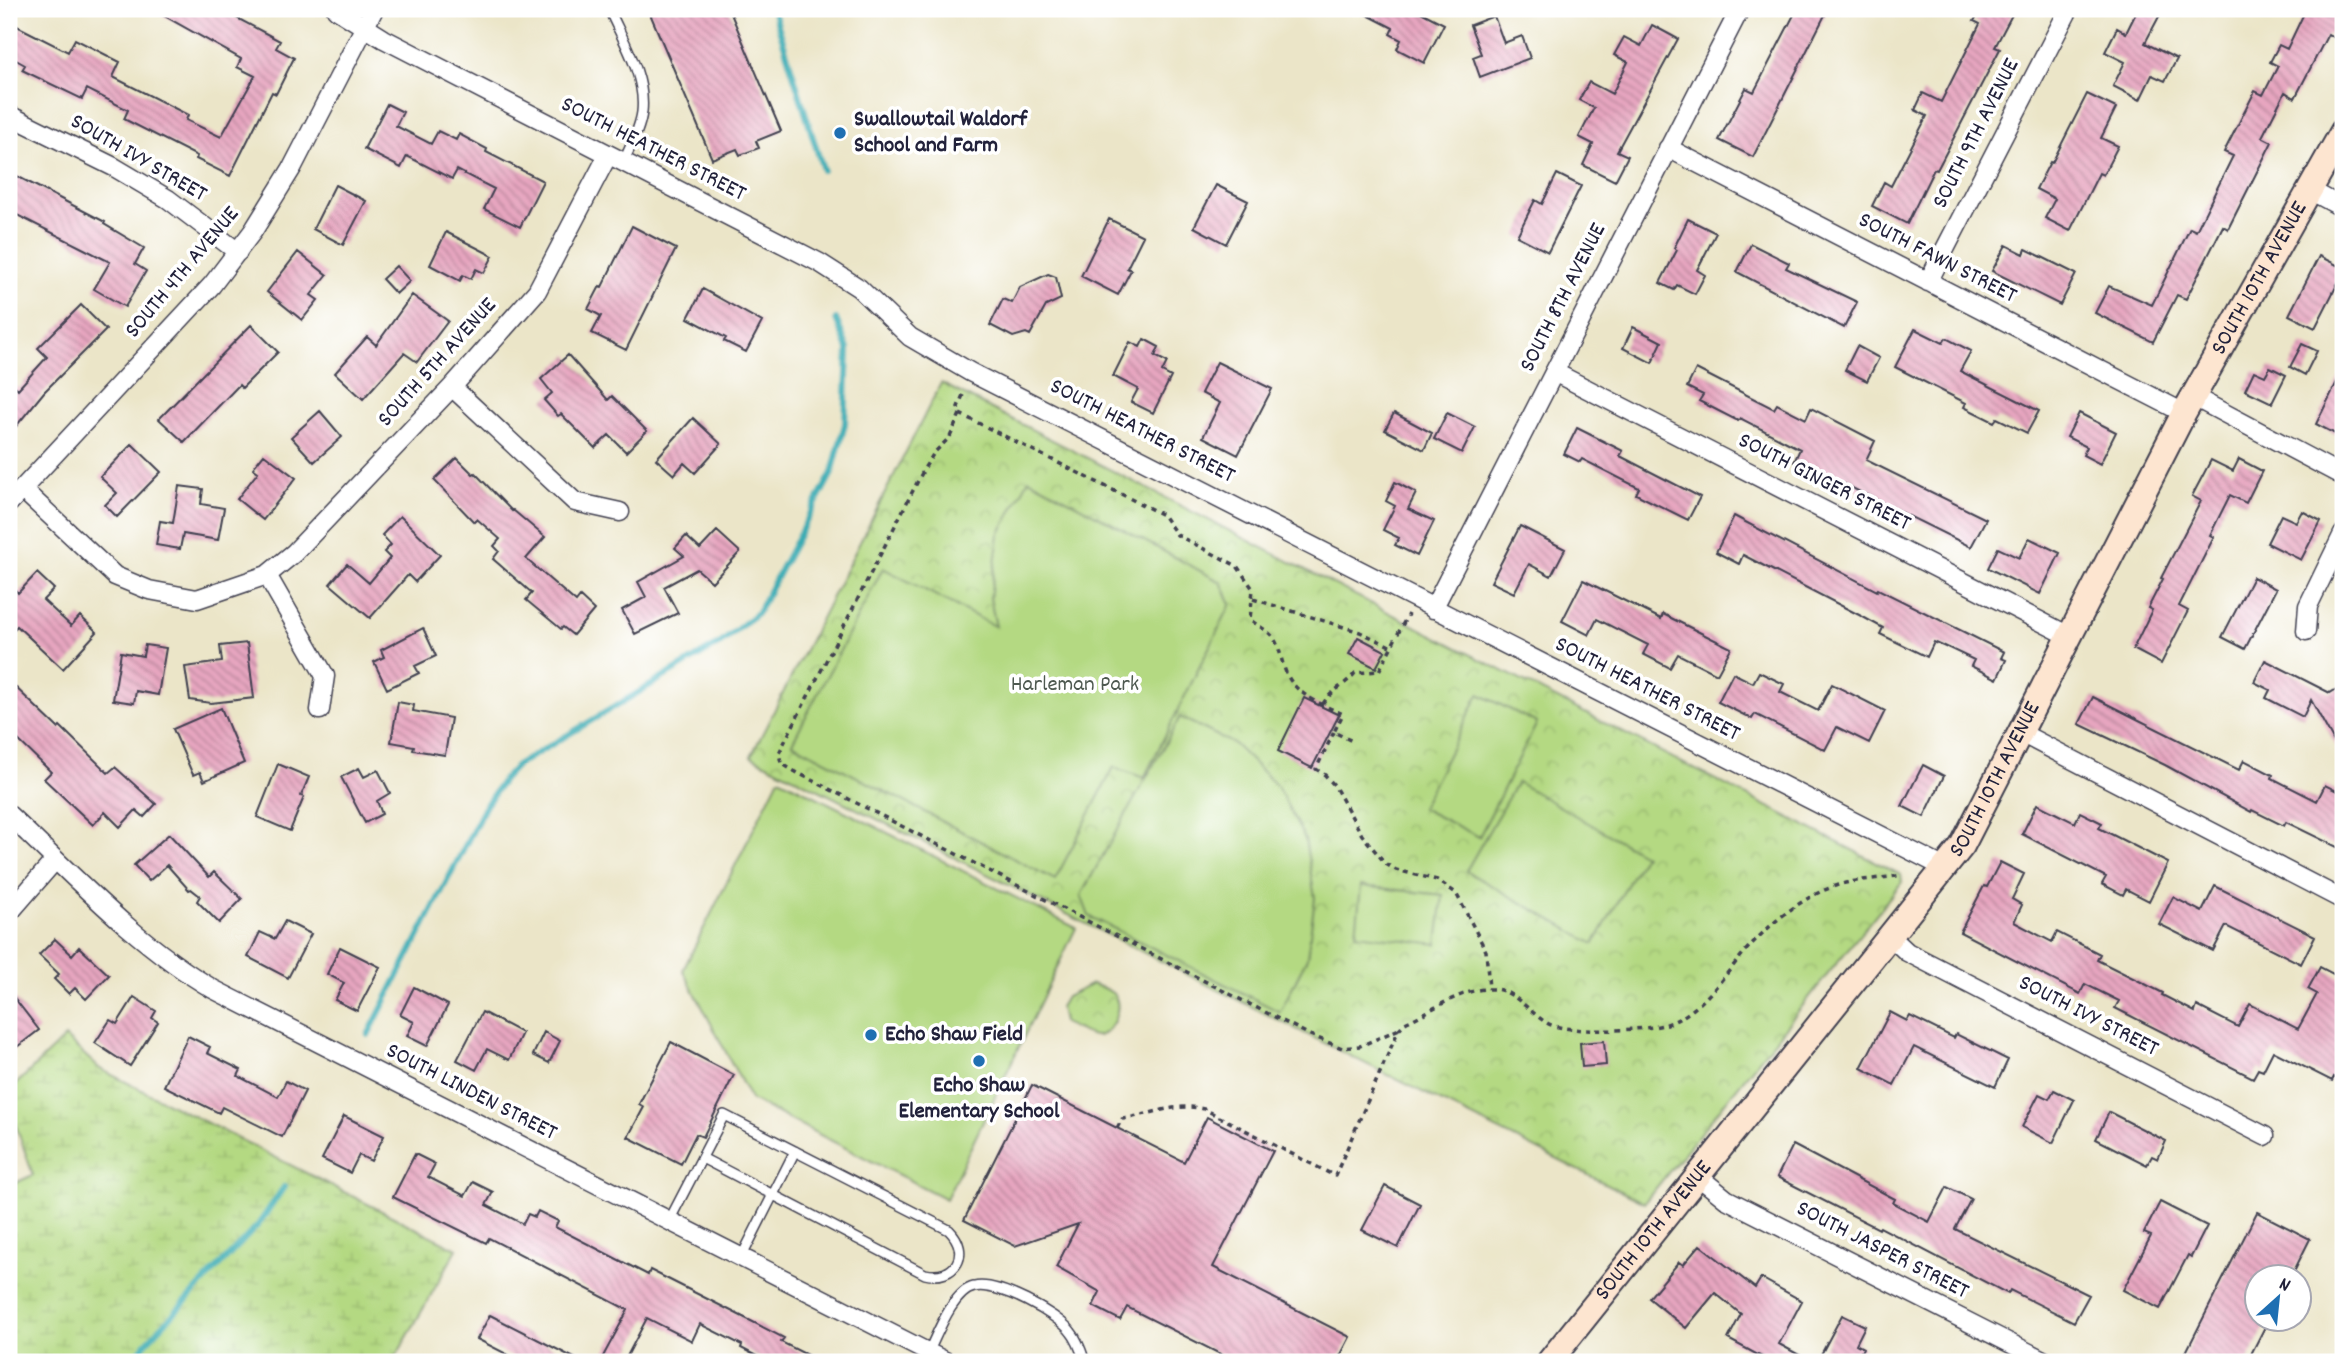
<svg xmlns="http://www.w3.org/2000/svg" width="2352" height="1371" font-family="Dekko,sans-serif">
	<defs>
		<pattern id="wetland-marsh" width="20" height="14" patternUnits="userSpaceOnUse" patternTransform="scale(1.75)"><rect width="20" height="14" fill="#b4d982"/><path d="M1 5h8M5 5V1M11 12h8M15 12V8" fill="none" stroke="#9aba71"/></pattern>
		<pattern id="park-crowns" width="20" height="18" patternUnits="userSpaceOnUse" patternTransform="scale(1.75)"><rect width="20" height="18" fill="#b4d982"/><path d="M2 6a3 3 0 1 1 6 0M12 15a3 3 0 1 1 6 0" fill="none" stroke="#9aba71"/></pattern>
		<pattern id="building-back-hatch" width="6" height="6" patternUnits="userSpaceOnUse" patternTransform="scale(1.75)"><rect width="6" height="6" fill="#e7a6c0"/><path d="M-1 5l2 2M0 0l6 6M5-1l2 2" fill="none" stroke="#bb879d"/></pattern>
	</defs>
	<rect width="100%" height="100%" fill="#fff"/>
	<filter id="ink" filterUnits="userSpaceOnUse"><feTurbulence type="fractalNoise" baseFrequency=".0143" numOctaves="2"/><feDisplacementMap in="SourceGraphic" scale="14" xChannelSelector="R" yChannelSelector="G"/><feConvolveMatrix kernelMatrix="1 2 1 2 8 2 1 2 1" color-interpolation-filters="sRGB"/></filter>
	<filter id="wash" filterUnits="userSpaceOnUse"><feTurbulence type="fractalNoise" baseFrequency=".00686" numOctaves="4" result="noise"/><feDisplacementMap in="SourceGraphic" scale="28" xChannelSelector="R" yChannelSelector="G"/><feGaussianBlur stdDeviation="1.57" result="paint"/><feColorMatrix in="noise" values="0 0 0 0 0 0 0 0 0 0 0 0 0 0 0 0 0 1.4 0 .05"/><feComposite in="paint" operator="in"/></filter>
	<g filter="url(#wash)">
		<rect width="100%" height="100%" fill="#ebe5c8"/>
		<path fill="url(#wetland-marsh)" stroke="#6b7e5e" stroke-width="2" d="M65,1037L100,1069L457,1249L393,1362H9V1186L33,1175L9,1105V1091Z"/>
		<path fill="url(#park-crowns)" stroke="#6b7e5e" stroke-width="2" d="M941,383L1901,875L1902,882L1644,1203L751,756Z
			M1092,984C1099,987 1113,990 1116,998C1122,1010 1110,1038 1094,1036C1084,1034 1073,1027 1063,1023L1060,1007L1066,997Z"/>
		<path fill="#b4d982" stroke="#6b7e5e" stroke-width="2" d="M1029,479L1221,582L1231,604L1144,778L1114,767L1055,880L792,743L883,568L996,627L990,598L999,535Z
			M1479,694L1537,723L1479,837L1421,808Z
			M1180,717L1234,744L1277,786L1305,839L1315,898L1307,958L1280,1012L1089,916L1081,895Z
			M779,778L1076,928L946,1199L751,1100L683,970Z
			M1517,782L1644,855L1594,944L1466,871Z
			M1361,886L1443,895L1437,944L1356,934Z"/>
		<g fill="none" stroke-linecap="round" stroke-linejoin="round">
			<path stroke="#3aacb4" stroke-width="6" d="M773,9L823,170
				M368,1035L486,805L503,780L516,766L722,642L758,612L832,473L845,424L848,349L836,319
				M133,1362L144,1345L258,1225L284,1187"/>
		</g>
		<g id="blocks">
			<path fill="url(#building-back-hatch)" d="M152,9H220L280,41L276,48L294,58L276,94L272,92L230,176L196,159L197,156L124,119L128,110L87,89L82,99L22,70L25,65L9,56V22L68,52L75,39L120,62L113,77L188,115L186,120L221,137L255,76L237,67L241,59Z
				M648,9H729L781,131L756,141L759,148L740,155L737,149L712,159Z
				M1356,9H1415L1444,24L1424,63L1397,49L1401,40L1390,34L1393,28Z
				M1797,9H1828L1753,157L1719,140L1746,88L1754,92Z
				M1981,9H2015L1995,47L2000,49L1937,170L1934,169L1907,224L1872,206L1884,182L1891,186L1927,116L1915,110L1923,93L1941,102L1980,24L1974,21Z
				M2138,9H2163L2145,43L2177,59L2165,81L2152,75L2140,100L2113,86L2125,62L2105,52L2117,28L2126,33Z
				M2306,9H2343V42L2328,34L2295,98L2285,92L2262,137L2272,142L2228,229L2223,226L2186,299L2177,295L2153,342L2095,313L2109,286L2152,305L2190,228L2196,231L2233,156L2224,152L2255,91L2263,95L2278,66L2270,62L2279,45L2287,49Z
				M1494,16L1504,43L1522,36L1530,58L1480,77L1473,57L1481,54L1470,25Z
				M1652,25L1678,39L1617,151L1628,156L1615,181L1583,165L1593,144L1579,137L1594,108L1579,100L1589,82L1612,94L1628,62L1614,55L1624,37L1641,46Z
				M2087,94L2116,108L2101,138L2118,146L2103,175L2099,173L2070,231L2045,218L2055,199L2036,189L2050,162L2052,163Z
				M387,104L403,112L396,126L431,144L438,131L456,140L459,134L487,149L486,152L543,181L520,227L484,209L494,189L457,170L452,179L407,156L401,168L364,149Z
				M9,172L105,222L104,224L144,248L135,264L146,271L125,307L94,289L110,262L9,211Z
				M1557,174L1581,186L1548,252L1517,236L1535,200L1542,204Z
				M335,185L366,201L343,245L313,229Z
				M1216,185L1248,201L1226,244L1194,227Z
				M1109,219L1143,236L1127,268L1131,270L1118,295L1081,276Z
				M1688,219L1716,233L1697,270L1705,275L1695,294L1677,285L1674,290L1660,283L1677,250L1674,248Z
				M632,226L676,249L626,350L592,333L601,316L588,309L600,286L602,287Z
				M446,232L493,256L484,273L476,269L471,279L463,275L460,281L430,265Z
				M1751,244L1789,263L1786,268L1857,302L1844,328L1737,272Z
				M2006,245L2024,254L2026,249L2076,274L2060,305L1992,271Z
				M298,252L327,275L311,295L318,300L302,320L267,292Z
				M2319,256L2343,268V273L2315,328L2289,315Z
				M396,266L410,281L396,294L382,279Z
				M1048,274L1056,277L1061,299L1046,306L1030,335L1026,333L1013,337L990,325L1003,299L1012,303L1020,287Z
				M703,289L762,322L746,352L724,341L726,338L688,318Z
				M412,295L448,321L417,362L404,353L363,399L335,373L367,337L376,345Z
				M81,305L106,330L44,392L9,435V381L18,389L47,357L38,348Z
				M251,325L278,352L242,388L239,385L184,442L159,419Z
				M1633,327L1662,342L1652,363L1623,348Z
				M1915,329L1943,343L1946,338L1971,351L1960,371L2039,411L2027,433L1997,418L1994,422L1964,407L1966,403L1895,367Z
				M1144,339L1159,347L1155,356L1167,362L1162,372L1171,377L1153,413L1131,402L1138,389L1113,376L1130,342L1140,347Z
				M2302,344L2317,351L2305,375L2290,367Z
				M1857,346L1879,358L1867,381L1845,370Z
				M568,355L608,400L612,396L647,431L626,452L609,435L595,448L561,414L558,416L544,400L552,393L541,379Z
				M1217,362L1272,389L1238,455L1203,437L1220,403L1201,393Z
				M2270,367L2286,375L2272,403L2245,390L2254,371L2265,376Z
				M1696,369L1774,409L1777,404L1806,419L1811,408L1875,441L1866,460L1986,519L1971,547L1814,469L1812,471L1794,462L1800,449L1740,418L1738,421L1699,401L1703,395L1687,387Z
				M2343,370V438L2316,424Z
				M320,411L342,437L314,462L291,437Z
				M1394,413L1432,433L1424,450L1385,430Z
				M1447,413L1475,427L1462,453L1434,439Z
				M2079,413L2116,432L2100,464L2083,455L2087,447L2067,437Z
				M693,418L721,444L695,473L684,463L674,475L656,459Z
				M1577,428L1623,451L1620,456L1700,497L1688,520L1636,494L1639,488L1582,459L1580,462L1564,454Z
				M132,444L161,472L117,517L105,505L117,493L100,477Z
				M264,454L296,478L263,520L237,499L258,472L253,468Z
				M457,458L473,474L475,473L512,511L513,510L545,537L526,559L576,602L580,597L594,610L573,635L563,627L561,629L526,600L532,593L493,559L499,551L494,546L500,539L477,519L474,522L434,480Z
				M2239,459L2262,471L2246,503L2230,495L2210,535L2214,537L2179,606L2188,611L2161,664L2133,649L2152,610L2148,608L2163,579L2161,578L2201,501L2192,496L2211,460L2233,471Z
				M1395,482L1416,493L1408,509L1434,521L1417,556L1395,545L1399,538L1383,530L1395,506L1386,501Z
				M179,486L203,489L201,504L224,508L218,540L183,534L180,549L156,545L160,521L173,523Z
				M2302,511L2321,521L2301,560L2267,543L2281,515L2296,522Z
				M400,516L440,555L415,582L408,575L370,618L330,584L347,564L369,583L390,558L384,552L391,545L382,535Z
				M1734,516L1877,591L1878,589L2004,652L2001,658L2006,660L1997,679L1971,666L1974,660L1945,646V647L1934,642L1927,657L1880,634L1883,628L1863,617L1743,555L1739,564L1716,552Z
				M1520,526L1565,549L1551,576L1529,564L1514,593L1491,582Z
				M717,531L740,552L712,582L697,569L664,587L678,613L635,634L622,610L646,597L638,582L684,556L675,548L686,536L700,549Z
				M2029,538L2060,553L2040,594L1988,568L1998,548L2019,558Z
				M37,573L54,589L43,600L71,626L80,616L97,632L63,669L17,626L9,634V584L18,593Z
				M2253,577L2276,589L2245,649L2222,637Z
				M1583,580L1661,619L1663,614L1731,648L1717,674L1678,654L1670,668L1643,654L1648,645L1597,619L1589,635L1562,621Z
				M423,628L436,656L415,666L419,673L387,689L374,662L384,657L381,650Z
				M1358,637L1385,651L1376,668L1349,654Z
				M247,643L254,698L211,703L190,700L185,667L222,662L220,646Z
				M145,645L166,648L158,695L136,691L134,703L113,700L121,652L143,656Z
				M2265,660L2330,693L2343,685V758L2311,700L2303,717L2266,698L2270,690L2254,682Z
				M1759,672L1784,684L1780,692L1818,711L1832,684L1885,711L1869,743L1837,727L1825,750L1755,714L1752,719L1718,702L1733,673L1753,683Z
				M9,681L58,728L60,726L108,773L115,767L156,804L144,817L136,810L120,827L105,812L93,825L44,779L51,772L9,731Z
				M2093,697L2239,770L2244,760L2273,775L2272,778L2317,801L2325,785L2343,794V850L2286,822L2284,826L2252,810L2251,812L2165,765L2079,724Z
				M1304,698L1339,715L1312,768L1278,751Z
				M398,702L414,705L413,711L451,718L445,755L413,750L414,746L391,742Z
				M221,708L244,763L204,781L200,772L193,775L173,729Z
				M278,764L309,777L301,796L304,797L290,831L257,817Z
				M1923,765L1944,776L1924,817L1902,806Z
				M359,768L364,777L378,770L390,793L377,801L382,814L365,823L341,777Z
				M2037,804L2075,823L2080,812L2102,823L2099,828L2168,863L2149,901L2126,889L2123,895L2102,884L2106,877L2022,834Z
				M169,834L209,877L214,872L242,899L219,923L197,901L200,896L191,889L189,890L167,865L149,881L134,865Z
				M2000,862L2024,874L2012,899L2022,905L2014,922L2052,942L2057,932L2100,954L2097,960L2163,993L2162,995L2195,1012L2197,1006L2238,1027L2250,1004L2298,1029L2317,994L2308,989L2320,967L2343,979V1082L2334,1077L2332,1081L2273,1051L2263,1071L2258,1069L2253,1078L2115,1008L2119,1001L2085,984L2080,994L1960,932L1984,886L1987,887Z
				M2215,886L2315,936L2301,964L2226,926L2213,951L2159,924L2173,897L2202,912Z
				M285,921L311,934L288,978L248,957L260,932L275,939Z
				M55,939L72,955L79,947L109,975L86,999L75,988L69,994L54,979L59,974L39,955Z
				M340,947L380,967L357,1011L335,1000L344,983L327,974Z
				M414,987L448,1005L427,1046L407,1036L414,1022L400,1015Z
				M9,991L39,1030L9,1053Z
				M134,997L156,1011L152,1018L158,1022L130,1066L95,1043L110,1020L117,1024Z
				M482,1012L522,1033L509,1060L487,1049L476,1070L457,1060Z
				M1890,1012L1907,1021L1910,1016L1954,1038L1956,1034L2008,1060L1995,1087L1914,1047L1894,1085L1861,1068Z
				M544,1032L560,1041L549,1063L533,1055Z
				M188,1036L210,1047L207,1053L241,1070L238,1076L278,1097L286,1081L305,1091L282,1137L222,1107L219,1113L164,1086Z
				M1604,1041L1606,1065L1582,1067L1580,1043Z
				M671,1042L734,1075L703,1137L696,1134L681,1164L628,1137L644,1107L639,1104Z
				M1032,1085L1184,1162L1207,1117L1273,1151L1213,1267L1350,1337L1337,1362H1236L1127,1307L1120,1320L1093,1306L1100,1292L1056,1267L1078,1224L1015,1246L964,1220Z
				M2054,1090L2074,1100L2053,1143L2022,1127L2039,1094L2049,1099Z
				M2109,1112L2166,1141L2158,1159L2152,1156L2147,1165L2096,1139Z
				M344,1116L384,1136L371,1161L359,1155L350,1173L322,1159Z
				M1793,1145L1895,1199L1893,1203L1929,1222L1947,1187L1971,1199L1955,1229L2089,1295L2074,1322L2010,1290L2008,1294L1880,1227L1879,1229L1777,1177Z
				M415,1154L435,1164L428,1177L465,1196L473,1182L493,1192L486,1205L523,1224L528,1214L535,1217L538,1211L558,1221L555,1227L648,1275L650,1270L753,1322L784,1338L781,1342L821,1362H768L741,1348L742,1345L700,1324L692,1341L647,1318L624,1362H600L628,1310L489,1238L486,1243L393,1197Z
				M1385,1186L1420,1204L1398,1248L1362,1230Z
				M2160,1202L2207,1226L2191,1257L2188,1255L2160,1309L2123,1290L2151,1236L2144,1233Z
				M2257,1212L2310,1239L2291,1277H2258V1319H2269L2247,1362H2181Z
				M1700,1245L1755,1288L1761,1278L1802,1301L1779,1344L1812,1362H1771L1728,1339L1741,1314L1715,1293L1686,1328L1649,1298L1679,1262L1683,1265Z
				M490,1315L582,1362H522L477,1339Z
				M1842,1315L1865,1326L1856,1344L1863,1348L1856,1362H1817Z"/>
		</g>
	</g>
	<g filter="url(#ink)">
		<use href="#blocks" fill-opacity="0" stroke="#403f50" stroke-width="2"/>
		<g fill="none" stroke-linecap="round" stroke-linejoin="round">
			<g stroke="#403f50" stroke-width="12">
				<path id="lane" d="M609,9C623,41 646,76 642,112C640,129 630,147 623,163
					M669,1221L724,1115L949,1230C972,1253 955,1281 925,1274L702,1158
					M741,1258L795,1151
					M928,1353C937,1335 953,1291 974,1287C997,1281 1058,1314 1071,1332C1078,1340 1082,1353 1085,1362"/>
			</g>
			<g stroke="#403f50" stroke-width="21">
				<path id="street" d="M336,9L384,39L820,263L859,288L910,337L970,372L1945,868
					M9,115L114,167L168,199L238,252
					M1668,148L2184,413
					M2310,190L2343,208
					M1928,282L2069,9
					M1554,372L2071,637
					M452,387L575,502L620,512
					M2194,397L2343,476
					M22,489L115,576L149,590L197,599L267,575L325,676L320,710
					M9,503L212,285L253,231L292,168L374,9
					M267,575L294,553L452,387L537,291L608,155
					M1433,609L1740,9
					M2306,631L2308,606L2343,534
					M2021,733L2343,900
					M9,815C74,876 136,944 213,989L947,1362
					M9,913L55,860
					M1891,937L1907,952L2265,1136
					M1699,1177L1726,1199L2047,1362"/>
			</g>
			<g stroke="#403f50" stroke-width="28">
				<g id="secondary">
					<path id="s1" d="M1549,1362L1962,846L2184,413L2343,131"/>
				</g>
			</g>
			<path stroke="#403f50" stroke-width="3.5" stroke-dasharray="5 5" stroke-linecap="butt" d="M963,395L958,407L960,414L1163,515L1177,535L1237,566L1253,589L1250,619C1257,626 1266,629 1272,636C1280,646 1280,656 1284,667C1292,694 1319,703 1343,714L1334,732L1352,741
				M960,414L950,437L934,453L925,467L779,753L781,763L794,771L1310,1035L1342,1048L1360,1046L1399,1029
				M1253,599L1360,632L1392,647
				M1323,704C1330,691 1346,685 1355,673L1379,671L1408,614
				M1334,732L1316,769L1325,775L1334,785L1362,835L1386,864L1396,870L1437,880L1456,893L1486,951L1489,989
				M1117,1128L1122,1119C1150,1115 1176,1102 1204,1109L1335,1176L1399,1029L1405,1023C1432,1011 1463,987 1494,989C1514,990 1530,1013 1547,1023C1564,1034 1646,1031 1667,1024C1702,1012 1724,975 1748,948C1772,922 1803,896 1838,885C1858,879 1881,879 1901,875"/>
			<use href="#lane" stroke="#fff" stroke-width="9"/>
			<use href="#street" stroke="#fff" stroke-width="18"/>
			<use href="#secondary" stroke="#fde5d0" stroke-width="24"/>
		</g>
	</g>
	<g fill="#1f6fb2" stroke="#fff" stroke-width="2.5">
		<circle cx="840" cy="133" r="7"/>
		<circle cx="871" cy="1035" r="7"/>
		<circle cx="979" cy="1061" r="7"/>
	</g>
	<g text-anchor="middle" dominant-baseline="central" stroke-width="7" stroke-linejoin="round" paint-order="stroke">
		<g font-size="23" font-weight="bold" fill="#22223b" stroke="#fff" text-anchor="start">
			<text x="854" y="120">Swallowtail Waldorf<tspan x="854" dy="26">School and Farm</tspan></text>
			<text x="885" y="1035">Echo Shaw Field</text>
			<text x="979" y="1086" text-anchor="middle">Echo Shaw<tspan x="979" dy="26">Elementary School</tspan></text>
		</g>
		<g font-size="23" fill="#22223b" stroke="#fff">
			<text transform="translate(1977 134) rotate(-63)">SOUTH 9TH AVENUE</text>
			<text transform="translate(653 150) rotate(27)">SOUTH HEATHER STREET</text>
			<text transform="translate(138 159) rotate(30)">SOUTH IVY STREET</text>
			<text transform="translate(1937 259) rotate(27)">SOUTH FAWN STREET</text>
			<text transform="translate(183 273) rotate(-50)">SOUTH 4TH AVENUE</text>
			<text stroke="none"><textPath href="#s1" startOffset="1302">SOUTH 10TH AVENUE</textPath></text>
			<text transform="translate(1564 298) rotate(-63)">SOUTH 8TH AVENUE</text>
			<text transform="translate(438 363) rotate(-48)">SOUTH 5TH AVENUE</text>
			<text transform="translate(1142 432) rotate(27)">SOUTH HEATHER STREET</text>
			<text transform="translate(1824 483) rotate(27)">SOUTH GINGER STREET</text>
			<text transform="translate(1647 690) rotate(27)">SOUTH HEATHER STREET</text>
			<text stroke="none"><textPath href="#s1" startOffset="735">SOUTH 10TH AVENUE</textPath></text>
			<text transform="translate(2088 1017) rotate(27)">SOUTH IVY STREET</text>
			<text transform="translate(471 1093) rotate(27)">SOUTH LINDEN STREET</text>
			<text stroke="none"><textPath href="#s1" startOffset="168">SOUTH 10TH AVENUE</textPath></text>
			<text transform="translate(1882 1251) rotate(27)">SOUTH JASPER STREET</text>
		</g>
		<g font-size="23" fill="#4e5950" stroke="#fff">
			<text x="1075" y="685">Harleman Park</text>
		</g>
	</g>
	<rect width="2352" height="1371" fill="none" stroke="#fff" stroke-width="35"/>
	<g transform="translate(2278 1298) rotate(27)"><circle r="33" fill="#ffffff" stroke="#a7a7b1" stroke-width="2"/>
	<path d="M0-5L12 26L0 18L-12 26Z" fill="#1f6fb2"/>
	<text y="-10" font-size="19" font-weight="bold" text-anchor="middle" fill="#22223b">N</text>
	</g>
</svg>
